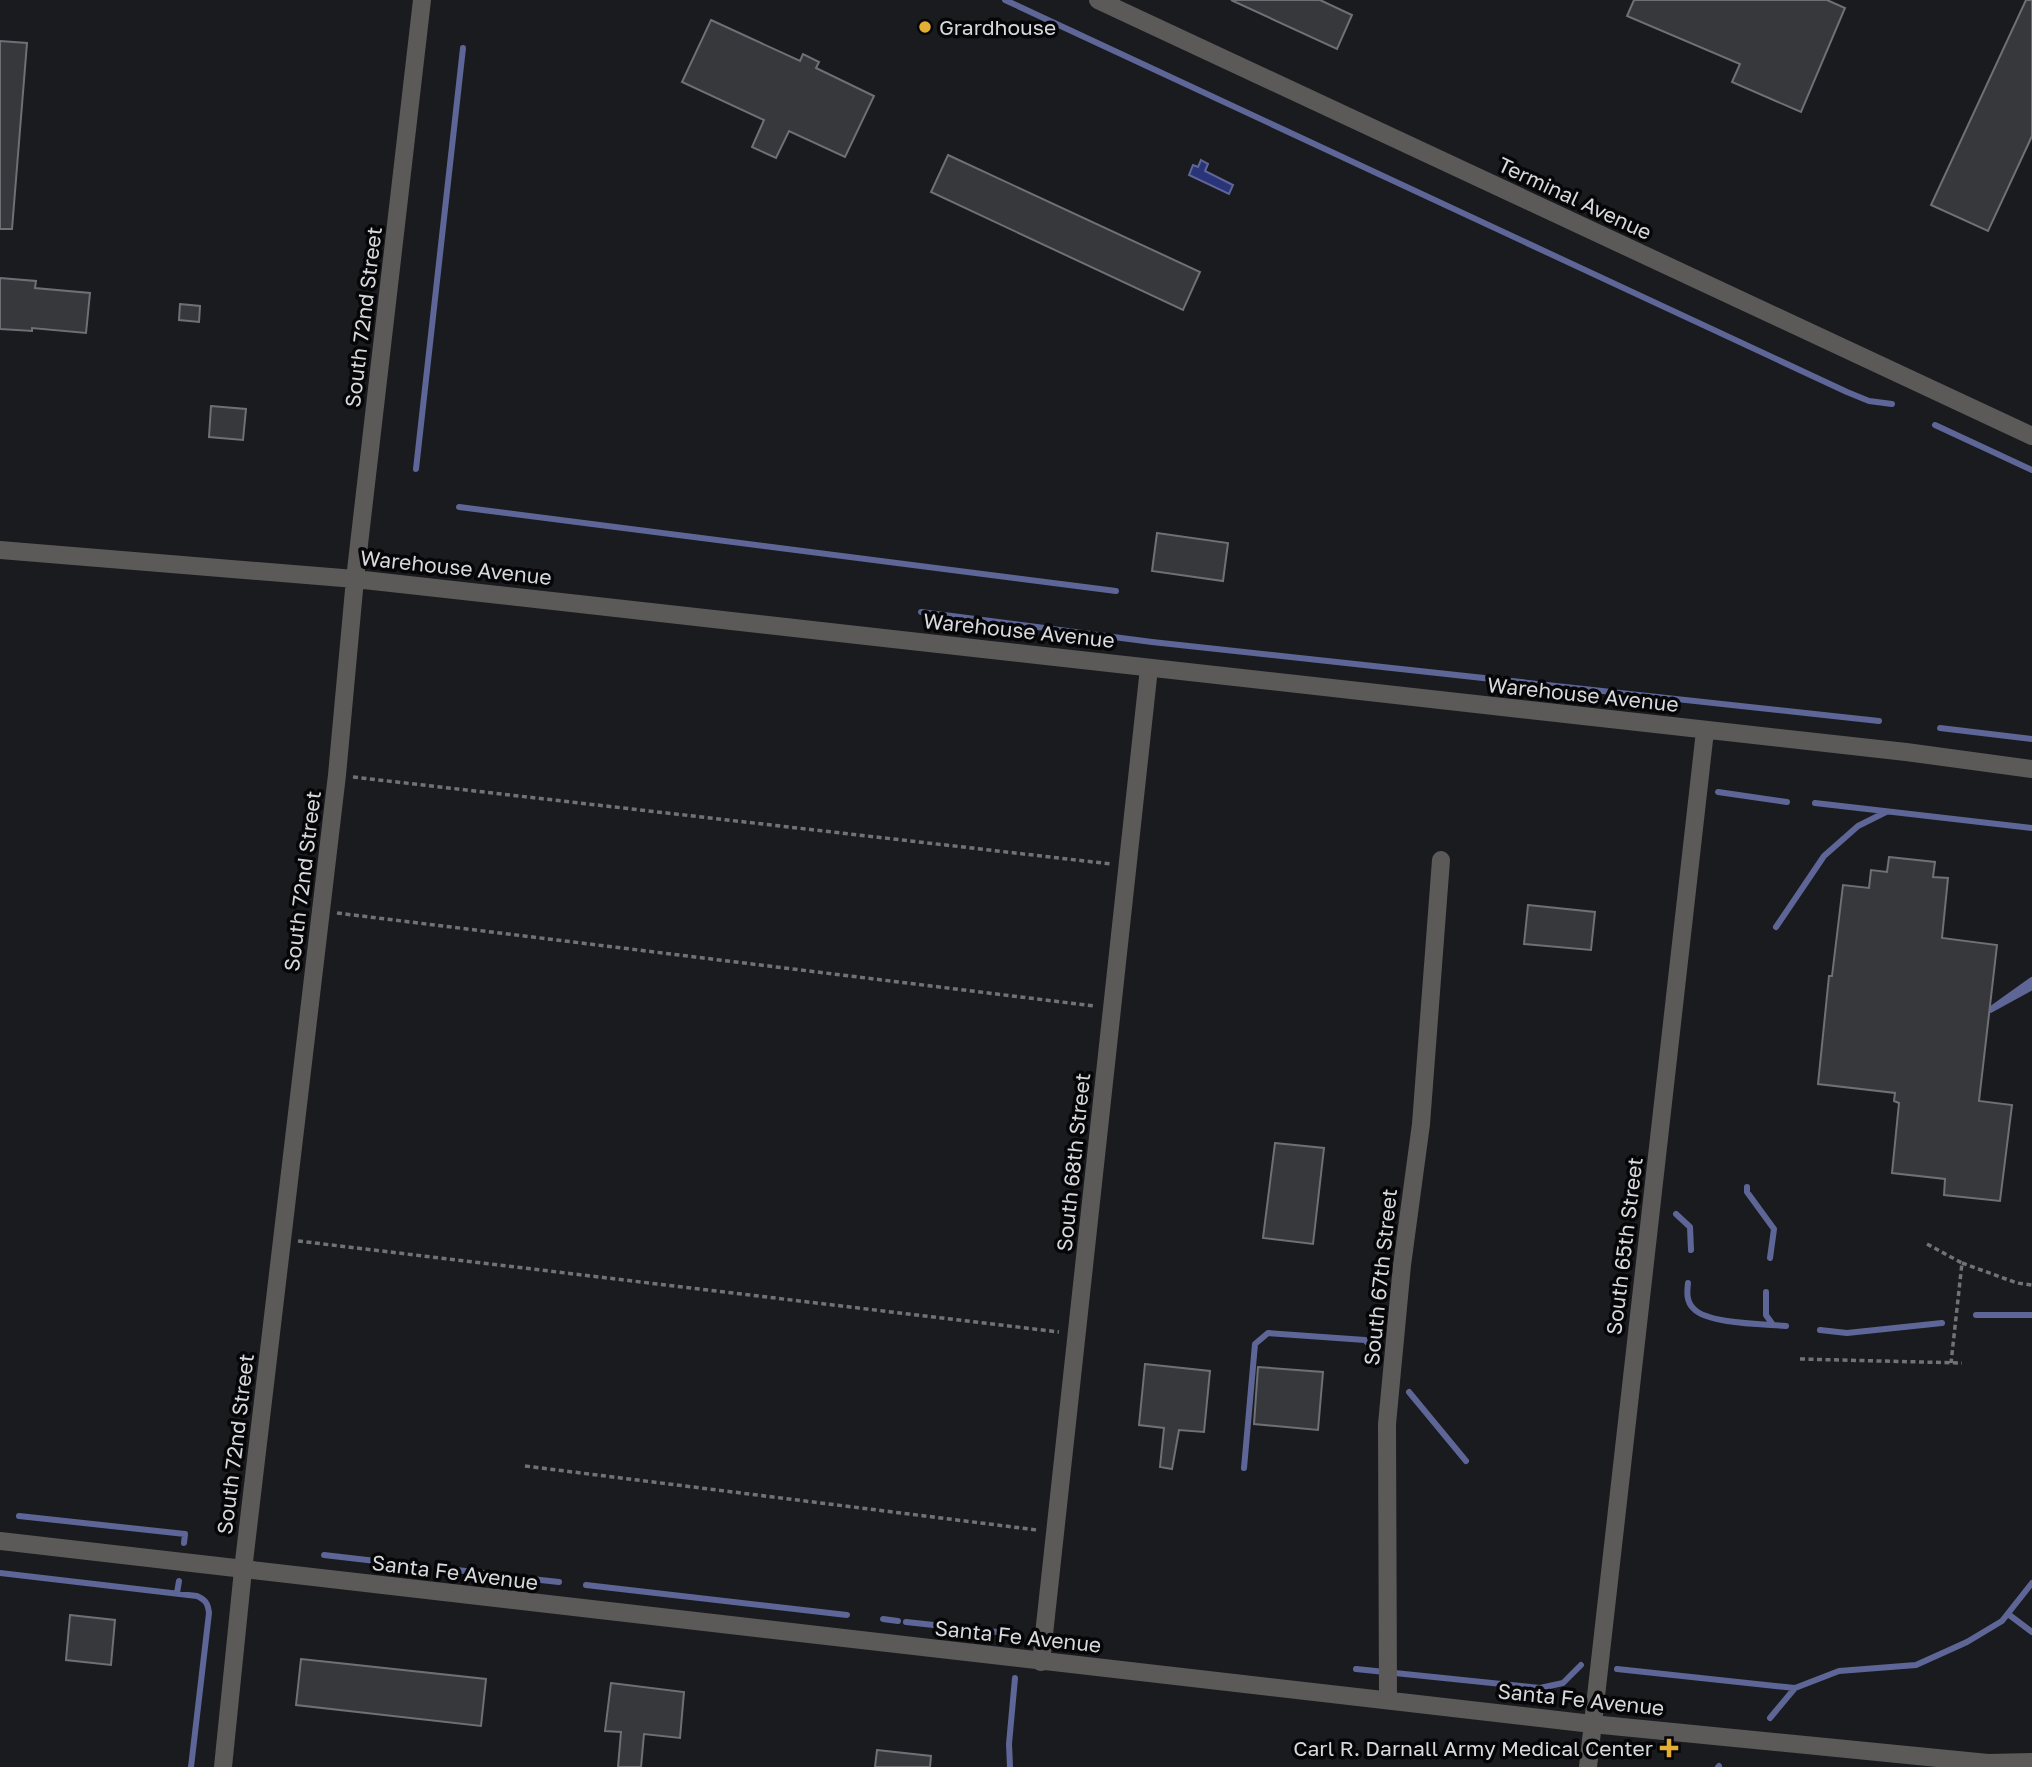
<svg xmlns="http://www.w3.org/2000/svg" width="2032" height="1767" font-family="'Golos Text',sans-serif">
	<rect width="100%" height="100%" fill="#1a1b1f"/>
	<path fill="#293479" stroke="#5e6697" stroke-width="2" d="M1201,160L1208,164L1205,171L1233,185L1229,194L1189,175L1193,165L1198,167Z"/>
	<g fill="none" stroke-linecap="round" stroke-linejoin="round">
		<path stroke="#5e6697" stroke-width="6" d="M1005,0L1847,392L1869,401L1892,404
			M1935,425L2032,470
			M416,469L463,48
			M459,507L1116,591
			M921,612L1152,642L1879,721
			M1940,728L2032,739
			M1718,792L1787,802
			M1815,803L2032,828
			M1776,927L1824,856L1858,826L1886,812
			M2032,980L1990,1010L2032,987
			M1747,1187V1192L1774,1229L1770,1258
			M1676,1214L1690,1227L1691,1250
			M1688,1283C1687,1292 1686,1302 1694,1309C1708,1324 1765,1324 1786,1326
			M1766,1292V1315L1773,1325
			M1976,1315H2032
			M1820,1330L1847,1333L1942,1323
			M1409,1392L1466,1461
			M1244,1468L1255,1344L1268,1333L1365,1340L1375,1351
			M19,1516L185,1534L184,1543
			M324,1555L419,1566
			M446,1569L485,1573
			M0,1573L197,1596C206,1600 208,1604 209,1613L191,1767
			M513,1577L559,1582
			M586,1585L847,1615
			M177,1593L179,1581
			M2008,1614L2032,1632
			M883,1619L898,1621
			M906,1622L971,1629
			M978,1630L997,1632
			M1008,1634L1020,1635V1640
			M1356,1669L1540,1688L1563,1683L1581,1665
			M1617,1669L1795,1688
			M1770,1718L1795,1688L1839,1671L1916,1665L1967,1642L2002,1621L2032,1583
			M1010,1767L1009,1744L1015,1678
			M1718,1767L1719,1766"/>
	</g>
	<path fill="#36383c" stroke="#6e7075" stroke-width="2" d="M1231,0H1320L1352,15L1337,49Z
		M1634,0H1827L1845,8L1801,112L1732,82L1740,64L1627,16Z
		M2026,0H2032V136L1988,231L1931,205Z
		M711,20L800,61L803,54L819,62L816,68L874,96L845,157L789,131L776,158L752,147L764,120L682,82Z
		M0,41L27,43L12,229H0Z
		M948,155L1200,272L1183,310L931,192Z
		M0,278L36,281L35,288L90,293L86,333L32,328V331L0,329Z
		M180,304L200,306L199,322L179,320Z
		M211,406L246,409L243,440L209,437Z
		M1157,533L1228,543L1223,581L1152,571Z
		M1889,857L1935,862L1933,877L1948,878L1942,938L1997,945L1979,1101L2012,1105L2000,1201L1944,1195L1945,1179L1892,1173L1899,1103L1894,1101L1895,1093L1818,1084L1829,976H1832L1843,885L1869,888L1871,870L1887,872Z
		M1528,905L1595,912L1591,950L1524,944Z
		M1275,1143L1324,1148L1313,1244L1263,1238Z
		M1145,1364L1210,1371L1204,1432L1179,1430L1172,1469L1160,1467L1164,1428L1139,1425Z
		M1258,1367L1323,1372L1318,1430L1254,1424Z
		M70,1615L115,1620L111,1665L66,1660Z
		M301,1659L486,1679L481,1726L296,1705Z
		M611,1683L684,1692L680,1738L644,1734L641,1767H618L621,1732L605,1731Z
		M877,1750L931,1756L930,1767H875Z"/>
	<g fill="none" stroke-linecap="round" stroke-linejoin="round">
		<path stroke="#717276" stroke-width="3.5" stroke-dasharray="5 3.5" stroke-linecap="butt" d="M353,777L1111,864
			M337,913L1094,1006
			M298,1241L1059,1332
			M1927,1244L1962,1263L1951,1363
			M1962,1263L2017,1283L2032,1285
			M1800,1359L1962,1363
			M525,1466L1037,1530"/>
		<path stroke="#5b5a58" stroke-width="18" d="M1098,0L2032,436
			M0,550L355,579L1906,752L2032,769
			M0,1541L1592,1724L1988,1763L2032,1762
			M1041,1662L1149,668
			M1388,1699L1387,1424L1402,1265L1421,1124L1441,860
			M223,1767L243,1570L337,775L355,579L422,0
			M1588,1767L1705,731"/>
	</g>
	<g fill="#e4ae35" stroke="#060608" stroke-width="2.5">
		<circle cx="925" cy="27" r="7"/>
		<path d="M1665.5 1737.5h7v7h7v7h-7v7h-7v-7h-7v-7h7z"/>
	</g>
	<g text-anchor="middle" dominant-baseline="central" stroke-width="7" stroke-linejoin="round" paint-order="stroke">
		<g font-size="21" fill="#d8d9dc" stroke="#060608" text-anchor="start">
			<text x="939" y="27">Grardhouse</text>
			<text x="1653" y="1748" text-anchor="end">Carl R. Darnall Army Medical Center</text>
		</g>
		<g font-size="21" fill="#d8d9dc" stroke="#060608">
			<text transform="translate(1575 198) rotate(25)">Terminal Avenue</text>
			<text transform="translate(363 317) rotate(-83)">South 72nd Street</text>
			<text transform="translate(456 567) rotate(6)">Warehouse Avenue</text>
			<text transform="translate(1019 630) rotate(6)">Warehouse Avenue</text>
			<text transform="translate(1583 694) rotate(6)">Warehouse Avenue</text>
			<text transform="translate(302 881) rotate(-83)">South 72nd Street</text>
			<text transform="translate(1073 1162) rotate(-84)">South 68th Street</text>
			<text transform="translate(1624 1246) rotate(-83)">South 65th Street</text>
			<text transform="translate(1380 1277) rotate(-84)">South 67th Street</text>
			<text transform="translate(235 1444) rotate(-83)">South 72nd Street</text>
			<text transform="translate(455 1572) rotate(7)">Santa Fe Avenue</text>
			<text transform="translate(1018 1636) rotate(6)">Santa Fe Avenue</text>
			<text transform="translate(1581 1699) rotate(6)">Santa Fe Avenue</text>
		</g>
	</g>
</svg>
